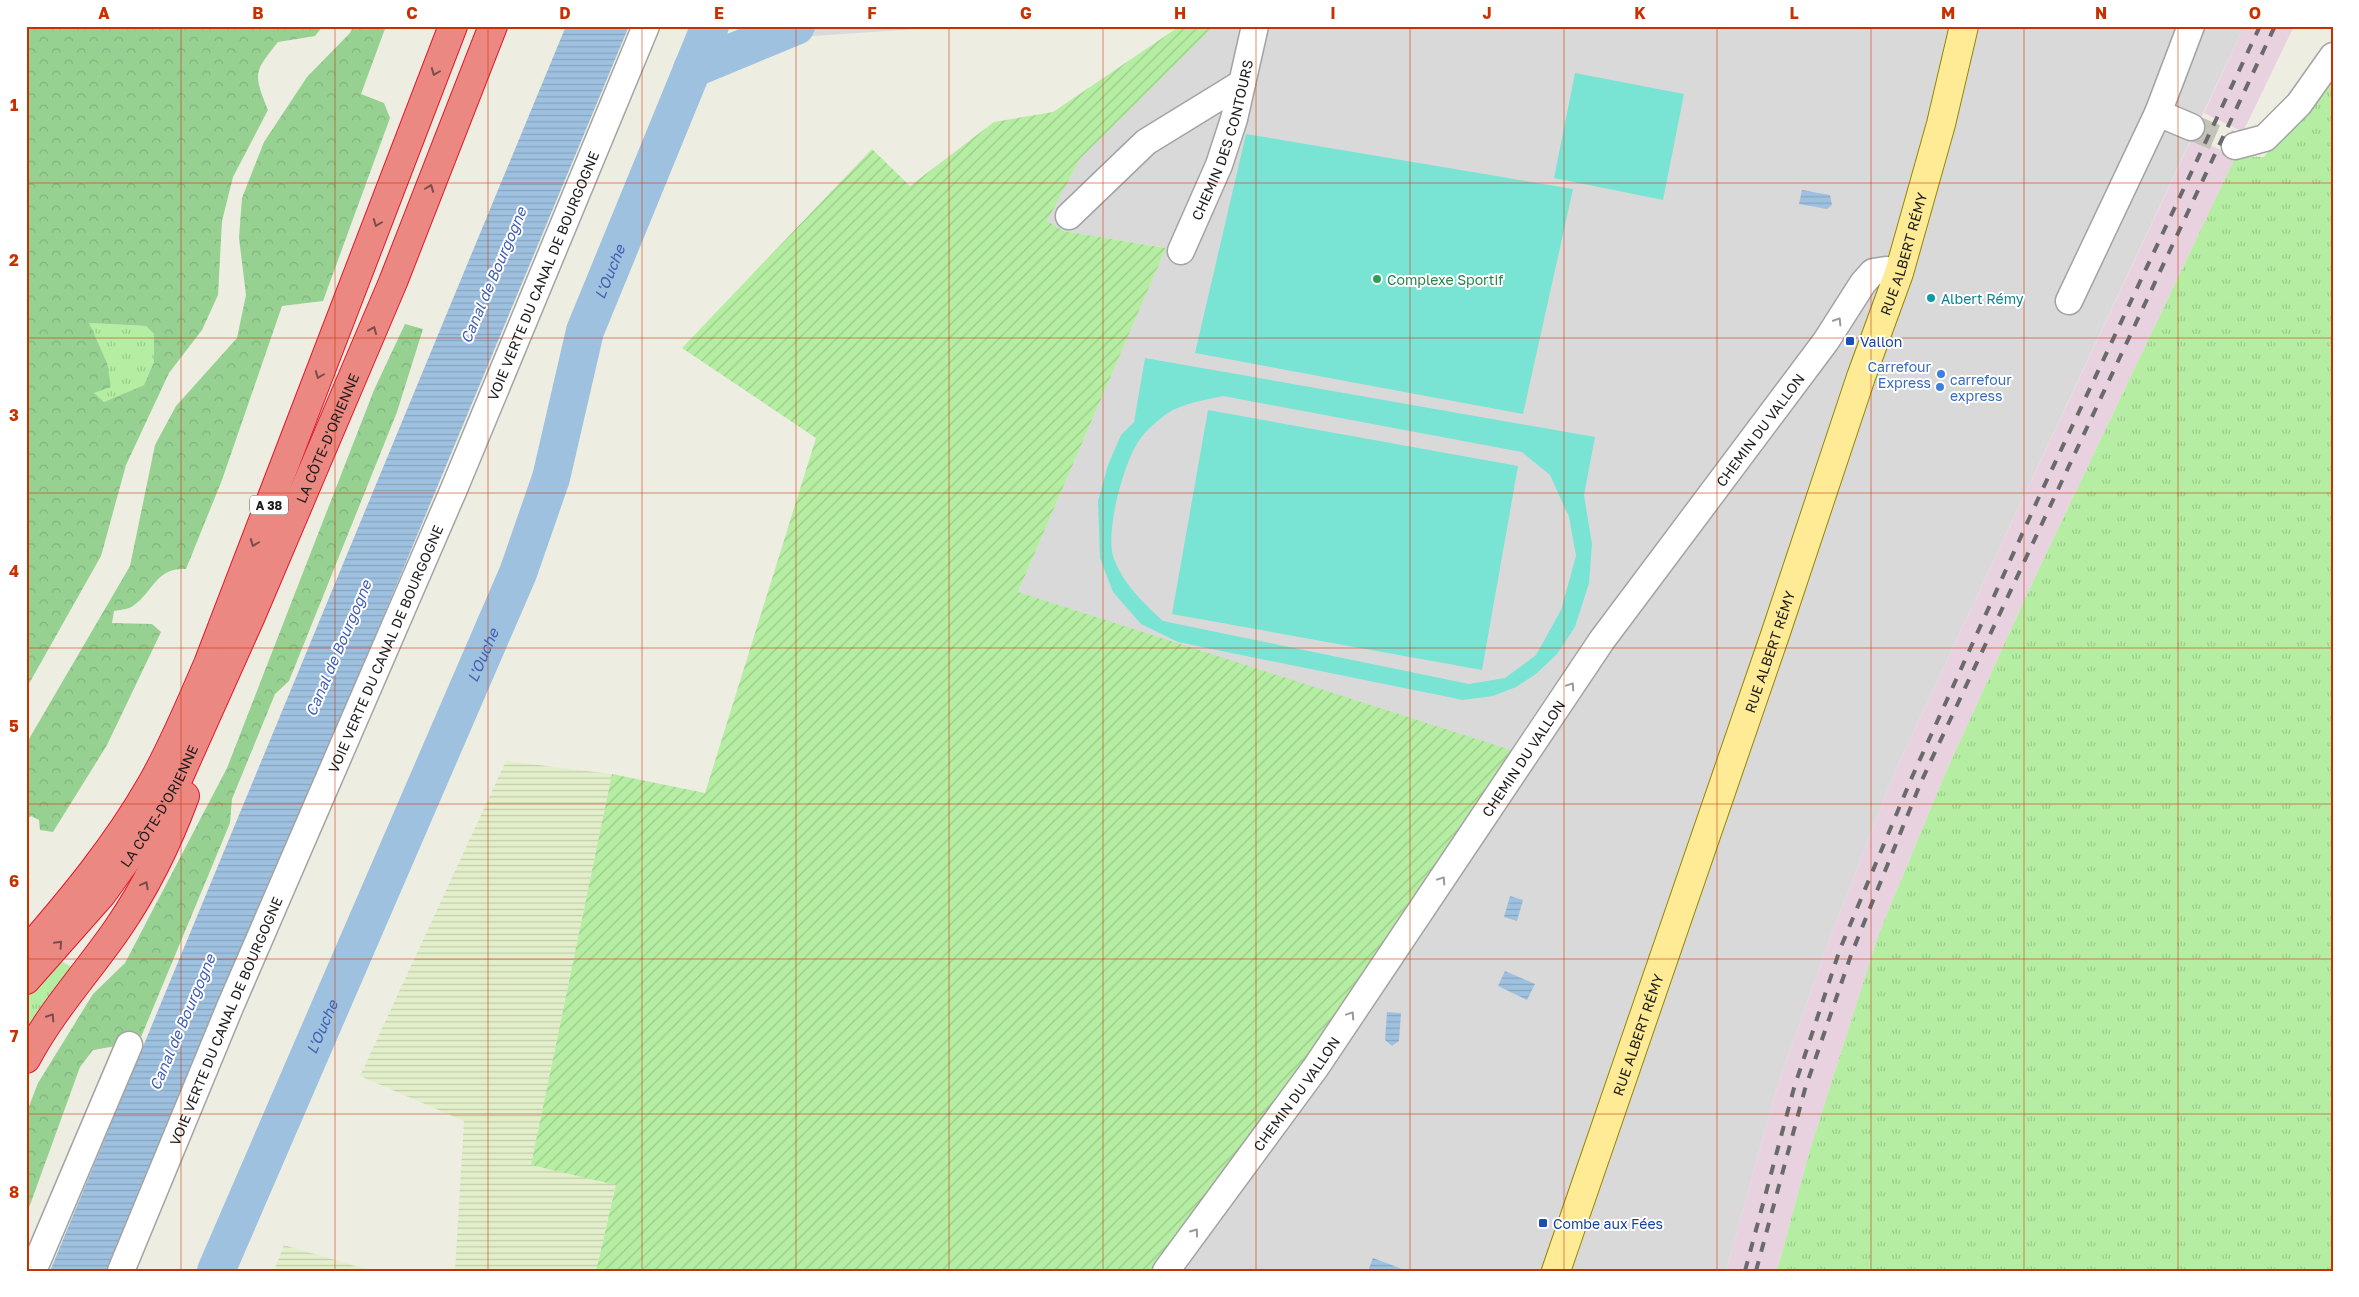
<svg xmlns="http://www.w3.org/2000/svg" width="2359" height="1297" font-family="'Golos Text',sans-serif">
	<defs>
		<pattern id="farmland-rules" width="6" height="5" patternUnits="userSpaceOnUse" patternTransform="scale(1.25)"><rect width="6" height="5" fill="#e3efca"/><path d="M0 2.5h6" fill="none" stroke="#c2ccad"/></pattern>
		<pattern id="grass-tufts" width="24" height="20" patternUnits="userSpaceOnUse" patternTransform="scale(1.25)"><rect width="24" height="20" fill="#b5eda2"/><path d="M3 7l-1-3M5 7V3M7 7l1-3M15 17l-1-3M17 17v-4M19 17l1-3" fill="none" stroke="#9bcb8b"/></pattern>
		<pattern id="forest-crowns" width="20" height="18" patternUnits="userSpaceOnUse" patternTransform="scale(1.25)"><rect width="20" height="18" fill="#96d192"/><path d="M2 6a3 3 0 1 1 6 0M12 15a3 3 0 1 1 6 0" fill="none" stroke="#81b37d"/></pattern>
		<pattern id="garden-furrows" width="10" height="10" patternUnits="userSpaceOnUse" patternTransform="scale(1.25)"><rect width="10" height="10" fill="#b5eda2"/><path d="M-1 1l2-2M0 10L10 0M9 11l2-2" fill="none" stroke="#9bcb8b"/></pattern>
		<pattern id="water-rules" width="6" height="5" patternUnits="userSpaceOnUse" patternTransform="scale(1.25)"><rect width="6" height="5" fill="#9ec1e0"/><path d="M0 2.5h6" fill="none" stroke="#88a5c0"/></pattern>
	</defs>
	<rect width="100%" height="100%" fill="#eeede1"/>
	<path fill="#dad9d9" d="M757,26H960L756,40Z
		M1212,26H2244L1897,767L1833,930L1778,1084L1726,1271H1181L1018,592L1166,248L1064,231L1047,221L1080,159Z"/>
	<path fill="#e8d2df" d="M2244,26H2294L2243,132L2204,113Z
		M2192,138L2236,156L2036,575L1945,774L1879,933L1809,1153L1777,1271H1726L1778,1084L1833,930L1897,767Z"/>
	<path fill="url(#farmland-rules)" d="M506,761L612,774L531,1165L616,1184L596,1271H455L464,1121L360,1076Z
		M284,1245L372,1271H274Z"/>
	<path fill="url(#grass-tufts)" d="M2333,71V1271H1777L1809,1153L1879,933L1945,774L2036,575L2236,156L2264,157Z
		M89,323L146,326L154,334V362L144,385L104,402L93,393L111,386Z
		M58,959L73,968L26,1036V994Z"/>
	<path fill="url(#forest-crowns)" fill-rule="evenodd" d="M26,26H323L315,36L278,42C254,72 253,73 268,110L233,177L222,221L218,295L202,330L169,373L126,465L101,556L26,689ZM89,323L146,326L154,334V362L144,385L104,402L94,393L111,387L107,363Z
		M353,26H386L361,94L384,103L390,118L323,301L282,306L222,480L186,569C156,567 154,591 133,606C129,609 120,610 114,611L112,623L152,624L161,632L107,745L53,832L40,830L39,820L31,816L26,821V744L130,566L155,445L176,406L237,338L246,295L239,238L242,198L264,142L307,77L350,33Z
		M405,324L423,329L397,412L289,681L275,694L232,799L230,823L139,1042L93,1050L80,1067L26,1216V1114L38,1083L93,994L125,963L227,768L374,390Z"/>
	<path fill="url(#garden-furrows)" d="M1180,26L1212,28L1080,159L1047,221L1064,231L1166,248L1018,592L1517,752L1181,1271H596L616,1185L531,1165L612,774L705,793L816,438L682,348L872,149L910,186L994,122L1053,112Z"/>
	<path fill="#79e4d4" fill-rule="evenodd" d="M1575,73L1684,94L1663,200L1554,178Z
		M1246,134L1573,189L1523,414L1195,353Z
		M1145,358L1595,437L1584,495L1592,544L1589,583L1575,627L1557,654L1536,674L1516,687L1493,696L1463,700L1178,642L1141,624L1113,592L1100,558L1098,501L1108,465L1121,435L1134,422ZM1223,396L1522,452L1550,475L1569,517L1576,556L1561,610L1536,655L1505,678L1469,684L1163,621C1143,602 1124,585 1114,559C1104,534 1124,463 1138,442C1144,432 1159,419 1168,413C1183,403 1206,400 1223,396Z
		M1208,410L1518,466L1482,670L1172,614Z"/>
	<path fill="url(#water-rules)" d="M566,26H629L111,1271H50Z
		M1802,190L1830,195L1832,205L1827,209L1799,204Z
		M1510,896L1523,900L1517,921L1504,917Z
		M1505,971L1535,984L1527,1000L1498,986Z
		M1387,1012L1401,1013L1399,1041L1392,1046L1385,1040Z
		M1373,1258L1402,1269V1271H1368Z"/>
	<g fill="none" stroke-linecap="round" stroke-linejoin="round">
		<g stroke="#9ec1e0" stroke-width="38">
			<path d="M692,69L796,26"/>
			<path id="s1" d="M216,1271L518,573L551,478L585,331L710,26"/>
		</g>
		<path stroke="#c4c3ba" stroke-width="26" stroke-dasharray="26 13" stroke-linecap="butt" d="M2191,127L2235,146"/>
		<g stroke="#a3a3a3" stroke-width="29">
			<g id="minor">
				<path d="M2158,113L2191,127"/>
				<path d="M2235,146L2265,138L2299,104L2333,56"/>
				<path d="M1069,216L1146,142L1242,83"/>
				<path id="s2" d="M1181,251L1219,165L1234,119L1255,26"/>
				<path d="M2069,301L2158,113L2191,26"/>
				<path d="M33,1271L129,1045"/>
				<path id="s3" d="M121,1271L230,1007L454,489L646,26"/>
				<path id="s4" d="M1166,1271L1316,1067L1602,640L1826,341L1863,283L1873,272L1886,270L1899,273"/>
			</g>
		</g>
		<g stroke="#948700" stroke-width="30">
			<g id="major">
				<path id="s5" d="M1556,1271L1775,635L1861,377L1899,273L1941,124L1964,26"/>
			</g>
		</g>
		<g stroke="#e3182c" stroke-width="30">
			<g id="highway">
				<path d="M26,952C72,899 116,846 151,785C173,747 190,705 208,664L453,26"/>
				<path id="s6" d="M26,980L102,894L150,827L178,779L251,616L393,282L493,26"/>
				<path d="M26,1059C52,1010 87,973 118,928C146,887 168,842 185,796"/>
			</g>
		</g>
		<use href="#minor" stroke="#fff" stroke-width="26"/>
		<use href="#major" stroke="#ffeb95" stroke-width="28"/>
		<use href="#highway" stroke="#ec8882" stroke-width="28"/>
		<path stroke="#6a6a6a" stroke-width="4" stroke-dasharray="10 10" stroke-linecap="butt" d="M1745,1271L1794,1088L1840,949L1912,777L2038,499L2260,26
			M1756,1271L1805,1089L1851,955L1921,782L2275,26"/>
	</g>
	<defs><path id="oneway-chevron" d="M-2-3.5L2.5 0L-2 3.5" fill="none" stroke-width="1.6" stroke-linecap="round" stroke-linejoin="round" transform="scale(1.25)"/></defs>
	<g stroke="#7a4d4a">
		<use href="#oneway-chevron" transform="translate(435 72) rotate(111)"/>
		<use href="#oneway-chevron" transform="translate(430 188) rotate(-69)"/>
		<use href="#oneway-chevron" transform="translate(377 223) rotate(111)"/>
		<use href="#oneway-chevron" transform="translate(373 330) rotate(-67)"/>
		<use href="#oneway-chevron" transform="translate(319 375) rotate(111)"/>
		<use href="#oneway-chevron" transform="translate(254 543) rotate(111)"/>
		<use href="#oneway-chevron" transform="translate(145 885) rotate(-62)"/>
		<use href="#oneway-chevron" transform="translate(59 944) rotate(-47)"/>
		<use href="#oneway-chevron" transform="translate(51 1017) rotate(-57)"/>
	</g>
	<g stroke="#999">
		<use href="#oneway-chevron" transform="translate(1838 321) rotate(-58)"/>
		<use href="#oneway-chevron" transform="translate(1571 686) rotate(-56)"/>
		<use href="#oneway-chevron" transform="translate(1442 880) rotate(-56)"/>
		<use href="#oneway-chevron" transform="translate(1351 1015) rotate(-56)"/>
		<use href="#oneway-chevron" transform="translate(1195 1232) rotate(-54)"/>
	</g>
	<path fill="none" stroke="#c83000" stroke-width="1" stroke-opacity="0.55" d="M181,26V1271M335,26V1271M488,26V1271M642,26V1271M796,26V1271M949,26V1271M1103,26V1271M1256,26V1271M1410,26V1271M1564,26V1271M1717,26V1271M1871,26V1271M2024,26V1271M2178,26V1271M26,183H2333M26,338H2333M26,493H2333M26,648H2333M26,804H2333M26,959H2333M26,1114H2333"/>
	<circle fill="#2e9e5b" stroke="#fff" stroke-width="2" cx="1377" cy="279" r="5"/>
	<circle fill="#0f9aa8" stroke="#fff" stroke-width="2" cx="1931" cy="298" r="5"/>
	<g fill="#1a4fb4" stroke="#fff" stroke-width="2">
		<rect x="1845" y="336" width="10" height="10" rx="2.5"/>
		<rect x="1538" y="1218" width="10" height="10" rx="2.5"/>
	</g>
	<g fill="#3f7fe0" stroke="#fff" stroke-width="2">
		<circle cx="1941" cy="374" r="5"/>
		<circle cx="1940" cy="387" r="5"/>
	</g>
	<g text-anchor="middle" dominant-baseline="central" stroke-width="4" stroke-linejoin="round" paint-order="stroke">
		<rect fill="#fff" stroke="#606060" stroke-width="1" x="250" y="495.5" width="38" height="19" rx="4"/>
		<g font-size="12" font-weight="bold" fill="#1c1c1c">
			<text x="269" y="505">A 38</text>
		</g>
		<g font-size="14" fill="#1c1c1c" stroke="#fff">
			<text stroke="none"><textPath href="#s2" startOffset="119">CHEMIN DES CONTOURS</textPath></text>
			<text stroke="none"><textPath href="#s5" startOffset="1075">RUE ALBERT RÉMY</textPath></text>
			<text stroke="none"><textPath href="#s3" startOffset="1081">VOIE VERTE DU CANAL DE BOURGOGNE</textPath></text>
			<text stroke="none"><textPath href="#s4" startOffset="1030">CHEMIN DU VALLON</textPath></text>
			<text stroke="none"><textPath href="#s6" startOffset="625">LA CÔTE-D'ORIENNE</textPath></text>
			<text stroke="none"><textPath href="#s3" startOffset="676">VOIE VERTE DU CANAL DE BOURGOGNE</textPath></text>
			<text stroke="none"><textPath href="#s5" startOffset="655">RUE ALBERT RÉMY</textPath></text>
			<text stroke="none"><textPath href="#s4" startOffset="625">CHEMIN DU VALLON</textPath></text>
			<text stroke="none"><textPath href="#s6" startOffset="220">LA CÔTE-D'ORIENNE</textPath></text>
			<text stroke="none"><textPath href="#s3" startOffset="271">VOIE VERTE DU CANAL DE BOURGOGNE</textPath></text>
			<text stroke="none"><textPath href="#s5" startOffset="250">RUE ALBERT RÉMY</textPath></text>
			<text stroke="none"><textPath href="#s4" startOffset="220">CHEMIN DU VALLON</textPath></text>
		</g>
		<g font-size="14" fill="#27864d" stroke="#fff" text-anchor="start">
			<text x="1387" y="279">Complexe Sportif</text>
		</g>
		<g font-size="14" fill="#0d838f" stroke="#fff" text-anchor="start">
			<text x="1941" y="298">Albert Rémy</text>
		</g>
		<g font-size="14" fill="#164399" stroke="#fff" text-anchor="start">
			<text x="1860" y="341">Vallon</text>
			<text x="1553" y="1223">Combe aux Fées</text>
		</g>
		<g font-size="14" fill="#366cbe" stroke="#fff" text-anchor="end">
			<text x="1931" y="366">Carrefour<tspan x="1931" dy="16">Express</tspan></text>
			<text x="1950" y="379" text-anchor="start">carrefour<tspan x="1950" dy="16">express</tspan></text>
		</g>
		<g font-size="15" font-style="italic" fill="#435fb2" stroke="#fff">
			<text stroke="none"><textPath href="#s1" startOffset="1076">L'Ouche</textPath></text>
			<text transform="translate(493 275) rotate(-67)">Canal de Bourgogne</text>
			<text transform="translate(338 648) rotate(-67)">Canal de Bourgogne</text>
			<text stroke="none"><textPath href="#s1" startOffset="671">L'Ouche</textPath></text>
			<text transform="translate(182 1022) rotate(-67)">Canal de Bourgogne</text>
			<text stroke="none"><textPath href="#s1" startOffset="266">L'Ouche</textPath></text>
		</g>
	</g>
	<rect width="2359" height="1297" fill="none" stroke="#ffffff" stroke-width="55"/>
	<rect x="28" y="28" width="2304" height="1242" fill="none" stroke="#c83000" stroke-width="2"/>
	<g font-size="16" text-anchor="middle" font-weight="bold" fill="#c83000">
		<text x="104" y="19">A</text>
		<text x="258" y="19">B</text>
		<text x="412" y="19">C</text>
		<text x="565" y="19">D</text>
		<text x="719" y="19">E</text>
		<text x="872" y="19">F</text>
		<text x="1026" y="19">G</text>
		<text x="1180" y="19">H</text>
		<text x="1333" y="19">I</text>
		<text x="1487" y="19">J</text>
		<text x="1640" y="19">K</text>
		<text x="1794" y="19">L</text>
		<text x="1948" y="19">M</text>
		<text x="2101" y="19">N</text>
		<text x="2255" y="19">O</text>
		<text x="14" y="111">1</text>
		<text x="14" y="266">2</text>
		<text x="14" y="421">3</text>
		<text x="14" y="577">4</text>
		<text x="14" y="732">5</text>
		<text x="14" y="887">6</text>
		<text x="14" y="1042">7</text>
		<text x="14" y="1198">8</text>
	</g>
</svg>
